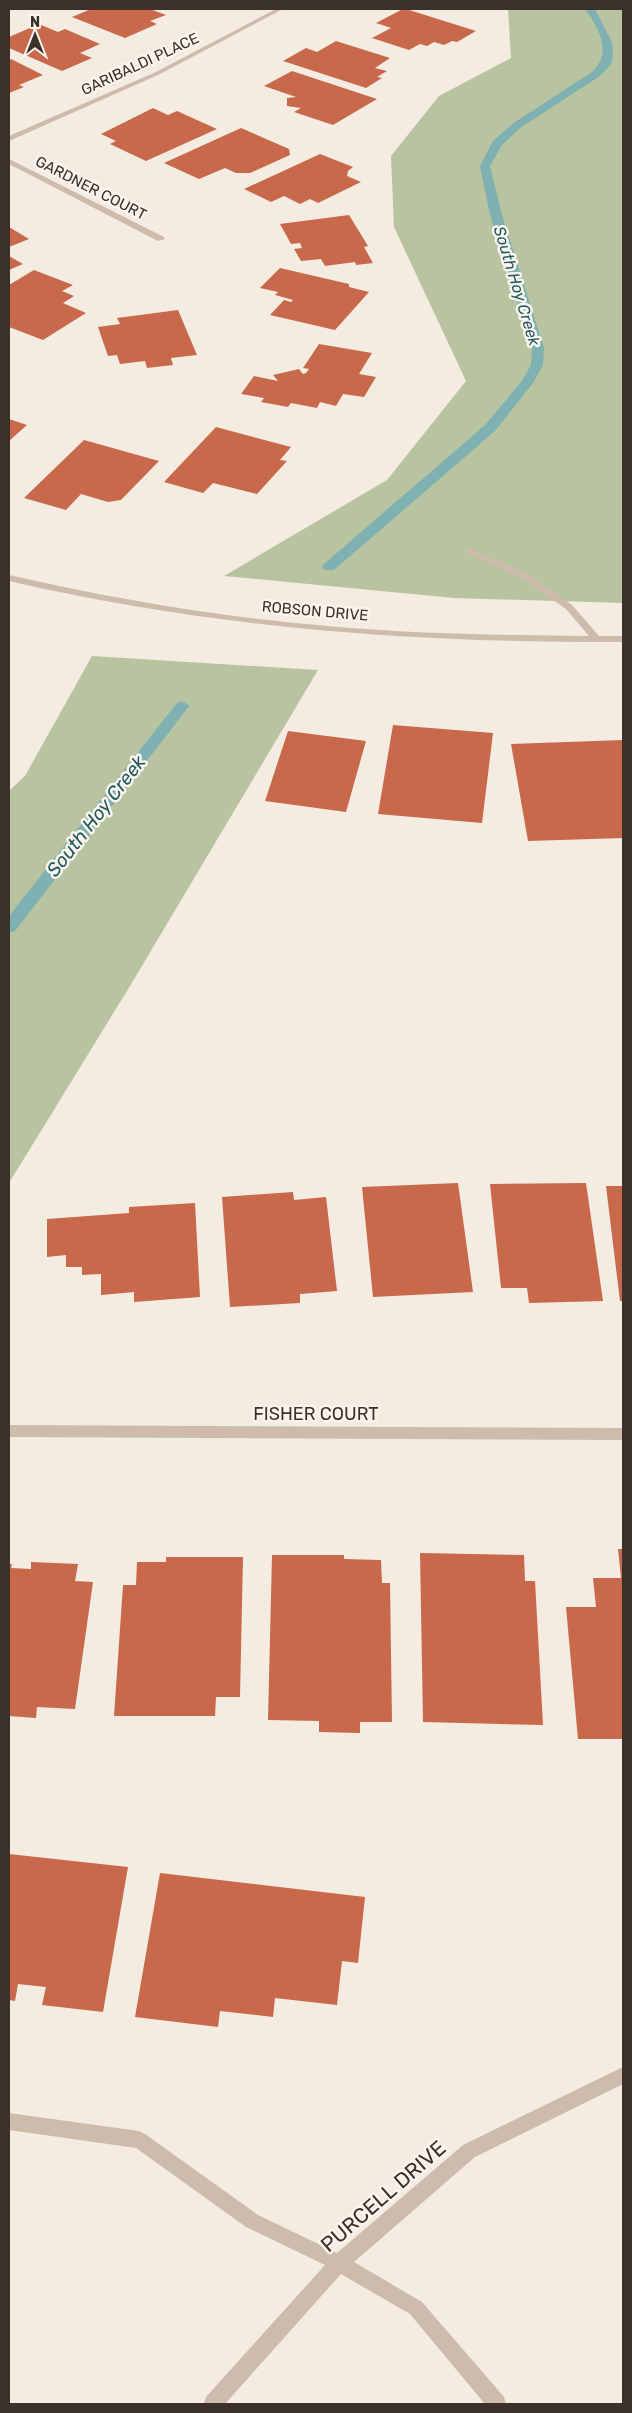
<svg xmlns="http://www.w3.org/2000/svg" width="632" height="2413" font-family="Rubik,sans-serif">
	<rect width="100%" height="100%" fill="#f4ebe1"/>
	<path fill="#b8c4a0" d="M508,9H623V603L454,598L224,576L387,480L466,381L394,227L391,156L439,96L511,58Z
		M92,656L318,670L130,986L9,1183V791L25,776Z"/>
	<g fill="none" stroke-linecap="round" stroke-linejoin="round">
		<path fill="#7fb0b2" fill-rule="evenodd" d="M585,9H595L612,42L613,56L611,64L600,76L520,128L502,145L490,166L502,215L544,348L543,365L533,383L495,431L334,570H324L322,567L324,564L485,425L521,382L531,365L532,348L490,215L480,166L493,141L512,124L592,72C613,52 599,29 585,9Z
			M182,701L190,706L187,709L15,931L9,933V916L177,703Z"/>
	</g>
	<path fill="#c8694b" d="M91,9H150L166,15L150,21L157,24L125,38L72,17Z
		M403,9H406L476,31L457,42L452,41L444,45L434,42L427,46L420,44L409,50L372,38L391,28L376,23Z
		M39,24L58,32L65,29L100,44L80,53L92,58L62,71L9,48V37Z
		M336,41L390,58L375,68L387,71L377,77L382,78L366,88L283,61L306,48L317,52Z
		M11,59L43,75L19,85L24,87L9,93V60Z
		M292,71L377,99L333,125L294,112L301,108L287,106V98L296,97L264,86Z
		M153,108L168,115L177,111L217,129L146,161L110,144L116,141L101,134Z
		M241,128L289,149L290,155L250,173H236L225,168L199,179L164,163Z
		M320,154L353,167L348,171L347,176L361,182L318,203L310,199L300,204L284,196L271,202L244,189Z
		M349,215L368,246L364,247L373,263L356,265L355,262L325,266L321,259L301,261L294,249L302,248L300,243L291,244L280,224Z
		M9,227L29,239L9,247Z
		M9,256L23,264L9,270Z
		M280,268L349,284V287L369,292L335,330L270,315L284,300L291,302L293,300L275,295L278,292L260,288Z
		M34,270L73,285L62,291L74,296L63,303L86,313L43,340L9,327V285Z
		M178,310L197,355L171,358L173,365L147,368L145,361L120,364L117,355L108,356L98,327L120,324L117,318Z
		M319,344L372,353L359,374L376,377L364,397L343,394L336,406L320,402L317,408L291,403L288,407L261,402L264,398L241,394L254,376L278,381L273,375L299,369L303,374L306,373L309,369L303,368Z
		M9,419L27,425L9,441Z
		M216,427L291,447L280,460L287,461L257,494L213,483L203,493L164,482Z
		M84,440L159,461L121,500L108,502L81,494L66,510L24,498Z
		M393,725L493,733L482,823L378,814Z
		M288,731L366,741L346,812L265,801Z
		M623,740V838L528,841L511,744Z
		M458,1183L473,1292L373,1297L362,1187Z
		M586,1183L603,1301L529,1303L527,1288H501L490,1184Z
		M606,1186H623V1301H620Z
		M293,1192L294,1200L326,1197L337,1291L300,1294V1303L230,1307L222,1197Z
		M195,1203L200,1297L134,1302V1292L101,1295V1274L82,1275V1267H66V1255L47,1257V1219L129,1213V1207Z
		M618,1549H623V1739H578L566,1607H596L593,1578H621Z
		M420,1553L524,1555L525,1581H535L543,1725L423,1722Z
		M272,1555H344V1559L381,1560L382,1583H390L392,1722H360V1733L319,1732V1721L268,1720Z
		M166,1557H243L240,1697H216L215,1716H114L123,1585H136L137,1562H166Z
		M31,1562L78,1564L75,1581L93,1582L75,1709L37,1707L36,1718L9,1716V1564H12L11,1568L31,1569Z
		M9,1854L128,1867L103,2012L42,2005L46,1987L18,1984L15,2001L9,2000Z
		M160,1873L365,1897L358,1963L342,1961L337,2005L275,1998L273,2017L220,2011L218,2027L135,2017Z"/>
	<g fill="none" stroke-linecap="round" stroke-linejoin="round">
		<path fill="#cdbbac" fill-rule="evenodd" d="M276,9H283L160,74L9,141V136L156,72Z
			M9,159L164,237L165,239L158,241L9,164Z
			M469,548L529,575L572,605L599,636H623V642C415,643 212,628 9,581V575C114,599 220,617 327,626C414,634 501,635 589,636L566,609L523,579L466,553V549Z
			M9,1425L623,1428V1440L9,1437Z
			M623,2067V2084L475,2157L354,2262L422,2302L504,2397L506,2404H485L410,2314L341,2274L225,2404H204L206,2397L325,2265L246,2227L136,2148L9,2130V2113L139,2131L145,2134L258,2215L337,2253L463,2145Z"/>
	</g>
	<g text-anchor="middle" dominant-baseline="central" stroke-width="5" stroke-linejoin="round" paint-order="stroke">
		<g font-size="15" fill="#3b302b" stroke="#fbf5ee">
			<text transform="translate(140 64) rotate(-25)">GARIBALDI PLACE</text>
			<text transform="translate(91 188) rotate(27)">GARDNER COURT</text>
			<text transform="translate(315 611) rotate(5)">ROBSON DRIVE</text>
		</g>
		<g font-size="16" font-style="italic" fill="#1f5a5e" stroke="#fbf5ee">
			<text transform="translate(517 286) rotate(73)">South Hoy Creek</text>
		</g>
		<g font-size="18" fill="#3b302b" stroke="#fbf5ee">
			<text x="316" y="1414">FISHER COURT</text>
		</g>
		<g font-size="19" font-style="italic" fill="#1f5a5e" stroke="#fbf5ee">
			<text transform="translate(96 816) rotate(-52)">South Hoy Creek</text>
		</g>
		<g font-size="21" fill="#3b302b" stroke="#fbf5ee">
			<text transform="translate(383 2196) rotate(-41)">PURCELL DRIVE</text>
		</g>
	</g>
	<rect width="632" height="2413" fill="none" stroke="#3b302b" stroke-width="20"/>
	<g transform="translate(35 35)" stroke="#fbf5ee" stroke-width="4" paint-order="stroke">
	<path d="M0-4L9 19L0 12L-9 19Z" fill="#3b302b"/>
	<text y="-8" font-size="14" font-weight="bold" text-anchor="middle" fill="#3b302b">N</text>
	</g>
</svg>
